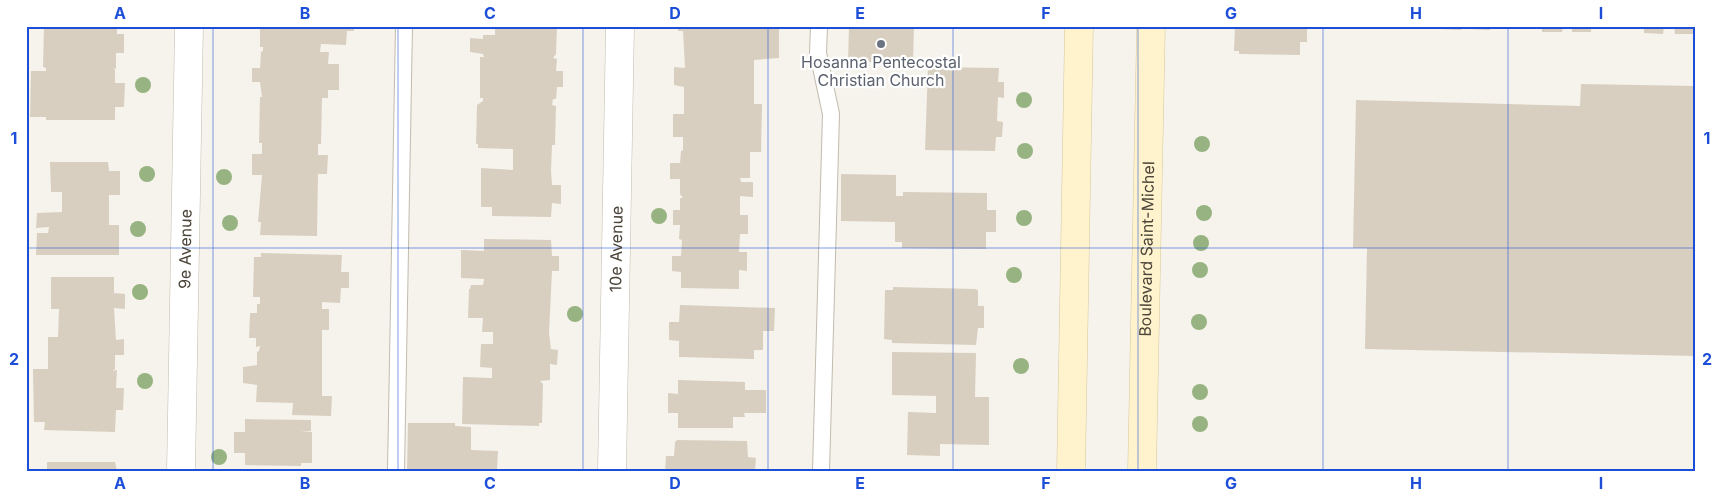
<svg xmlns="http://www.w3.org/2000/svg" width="1721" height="497" font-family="Inter,sans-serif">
	<rect width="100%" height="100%" fill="#f6f3ec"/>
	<path fill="#d8cfc1" d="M44,26H117V34H124V53H116V69L113,68L115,70V83H125L124,107H115V120H46V117H30L31,71H46V68L43,67Z
		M260,26H354V31H347L346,45L321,44L320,52H329L328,64H339V90H328V98H322L321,144H318V155H328L327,174H318L317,236L260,235L261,222H258L262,175H252V154H262V143H259L260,97H262L260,82H252V68H260L261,52L263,51V47H260Z
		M495,26H557L556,54L553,58L557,59L556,71H563V87H557L556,99H553L552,105L556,106L555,145H552L551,171L552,185H561V204L552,203L551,217L492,216V207H481V168L513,170V149L478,148V144H476L477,105L483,101V98H480V57H484L483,54L470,52V38L483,39V35H495Z
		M678,26H779V58L754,60V104H762L761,152H750V178H740L741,182H753V197L740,196V215H748V234H740L739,252H747V271L739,270V289L681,288V272L672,271V256H681L682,240L679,239L680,225H673V210H680V198H683L680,194V179H670V163H680L681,151L683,150V137H673V114H684V87L674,85V67L685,68L683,31H678Z
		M849,26H914L913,62H848Z
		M1235,26H1307V42H1300V55L1239,54V51H1234Z
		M1441,26H1461V30L1440,29Z
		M1469,26H1490V30L1469,29Z
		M1542,26H1563L1562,32H1542Z
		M1572,26H1591V32H1572Z
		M1644,26H1664L1663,34L1644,33Z
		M1674,26H1693V34H1675Z
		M928,67L999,68L998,82H1004V98L998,97L997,121L1003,122L1002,137H996L995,151L925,150Z
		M1581,84L1695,86V356L1365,349L1367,248H1353L1356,100L1580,106Z
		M50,162H108L109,171H120V195H109V225H119V255H36L37,233H48L49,227L36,228L37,213L62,212V192H51Z
		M841,174L896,175V196H903V192L987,193V210H996V232H986V249L902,248V242H895V222L841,221Z
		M484,239L551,240L552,256H559V271H552L549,333L551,349L558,350L557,365L550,364V380L540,381L543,384L542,423H539V426L462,424L463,377L492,378V368L480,367L481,344H493V332H482L483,318H468L469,289H470L471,285H483L484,279L461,278V250L484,251Z
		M261,253L342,255L341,272H349V288H341L340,303L322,302V309H329V330H322V396H332L331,416L292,415L293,403L256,402L257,385L243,383V367L257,365V352L259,351L260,346L256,347V338H249L250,313H257V304H260V297H253L254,257H261Z
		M51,277H114V293L125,294V309L114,308L116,340L124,339V355H115V369L113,371L117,370L116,388H124L123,410H116L115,432L44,430L45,422H34L33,369H48V337H58L59,309H51Z
		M893,287L976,289L978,291V306H984V328H978L976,345L892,343V340L884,339L885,290H893Z
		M680,305L775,308L774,331H763V350H754V359L679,357V341L669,340V322H679Z
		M892,352L976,353L975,397H989V445L940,444V456L907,455L908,412L936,413V396L892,395Z
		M678,380L745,382V390H766V413H744L745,417H733V428H678V413H668V393L678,394Z
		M245,419L311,420V431H301L312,432V463H301V466L245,465V453H234V432H245Z
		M408,423H455V426L471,427V450L498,451L497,469L407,471Z
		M677,440L747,441L748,457L756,458L755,471H665L666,456H674L675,442Z
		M47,462H115L117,471H47Z"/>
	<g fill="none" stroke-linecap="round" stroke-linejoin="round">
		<g stroke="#c2bbae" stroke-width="18">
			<path id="lane" d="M819,26L818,53L831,114L821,471
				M396,471L404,26"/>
		</g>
		<g stroke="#c2bbae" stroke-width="29">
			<g id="street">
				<path id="s1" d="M181,471L189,26"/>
				<path id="s2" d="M612,471L620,26"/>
			</g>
		</g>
		<g stroke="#d6c79b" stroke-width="29">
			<g id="secondary">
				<path d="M1071,471L1079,26"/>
				<path id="s3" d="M1142,471L1151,26"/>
			</g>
		</g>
		<use href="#lane" stroke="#fff" stroke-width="16"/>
		<use href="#street" stroke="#fff" stroke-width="28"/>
		<use href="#secondary" stroke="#fff3cd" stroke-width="28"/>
	</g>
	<g fill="#97b381">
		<circle cx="143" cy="85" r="8"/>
		<circle cx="1024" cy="100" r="8"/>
		<circle cx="1202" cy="144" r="8"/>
		<circle cx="1025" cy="151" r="8"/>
		<circle cx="147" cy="174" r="8"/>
		<circle cx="224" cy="177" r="8"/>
		<circle cx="1204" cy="213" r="8"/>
		<circle cx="659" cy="216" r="8"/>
		<circle cx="1024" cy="218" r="8"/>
		<circle cx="230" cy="223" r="8"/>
		<circle cx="138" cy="229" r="8"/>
		<circle cx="1201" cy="243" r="8"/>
		<circle cx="1200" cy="270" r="8"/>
		<circle cx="1014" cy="275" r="8"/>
		<circle cx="140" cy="292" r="8"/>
		<circle cx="575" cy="314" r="8"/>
		<circle cx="1199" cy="322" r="8"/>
		<circle cx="1021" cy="366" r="8"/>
		<circle cx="145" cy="381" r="8"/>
		<circle cx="1200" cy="392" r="8"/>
		<circle cx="1200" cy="424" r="8"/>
		<circle cx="219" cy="457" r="8"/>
	</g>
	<path fill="none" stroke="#1d4ed8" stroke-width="1" stroke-opacity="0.55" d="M213,26V471M398,26V471M583,26V471M768,26V471M953,26V471M1138,26V471M1323,26V471M1508,26V471M26,248H1695"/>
	<circle fill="#6b7280" stroke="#fff" stroke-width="2" cx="881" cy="44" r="5"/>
	<g text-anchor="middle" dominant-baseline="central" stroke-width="4.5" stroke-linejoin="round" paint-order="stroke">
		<g font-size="16" fill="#5b616d" stroke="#fff">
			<text x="881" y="62">Hosanna Pentecostal<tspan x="881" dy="18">Christian Church</tspan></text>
		</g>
		<g font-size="16" fill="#4b4439" stroke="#fff">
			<text stroke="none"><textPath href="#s1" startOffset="222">9e Avenue</textPath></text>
			<text stroke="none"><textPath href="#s2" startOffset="222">10e Avenue</textPath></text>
			<text stroke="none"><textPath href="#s3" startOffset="222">Boulevard Saint-Michel</textPath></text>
		</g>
	</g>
	<rect width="1721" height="497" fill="none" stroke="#ffffff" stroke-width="55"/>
	<rect x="28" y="28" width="1666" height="442" fill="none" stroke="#1d4ed8" stroke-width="2"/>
	<g font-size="16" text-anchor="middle" font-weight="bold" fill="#1d4ed8">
		<text x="120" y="19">A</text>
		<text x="305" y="19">B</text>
		<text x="490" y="19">C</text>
		<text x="675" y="19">D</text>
		<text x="860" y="19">E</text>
		<text x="1046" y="19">F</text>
		<text x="1231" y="19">G</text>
		<text x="1416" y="19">H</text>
		<text x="1601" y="19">I</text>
		<text x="14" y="144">1</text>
		<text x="1707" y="144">1</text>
		<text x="14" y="365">2</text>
		<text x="1707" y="365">2</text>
		<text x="120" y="489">A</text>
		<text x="305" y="489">B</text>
		<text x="490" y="489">C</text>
		<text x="675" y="489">D</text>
		<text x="860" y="489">E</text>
		<text x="1046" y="489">F</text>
		<text x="1231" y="489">G</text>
		<text x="1416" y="489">H</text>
		<text x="1601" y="489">I</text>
	</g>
</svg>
